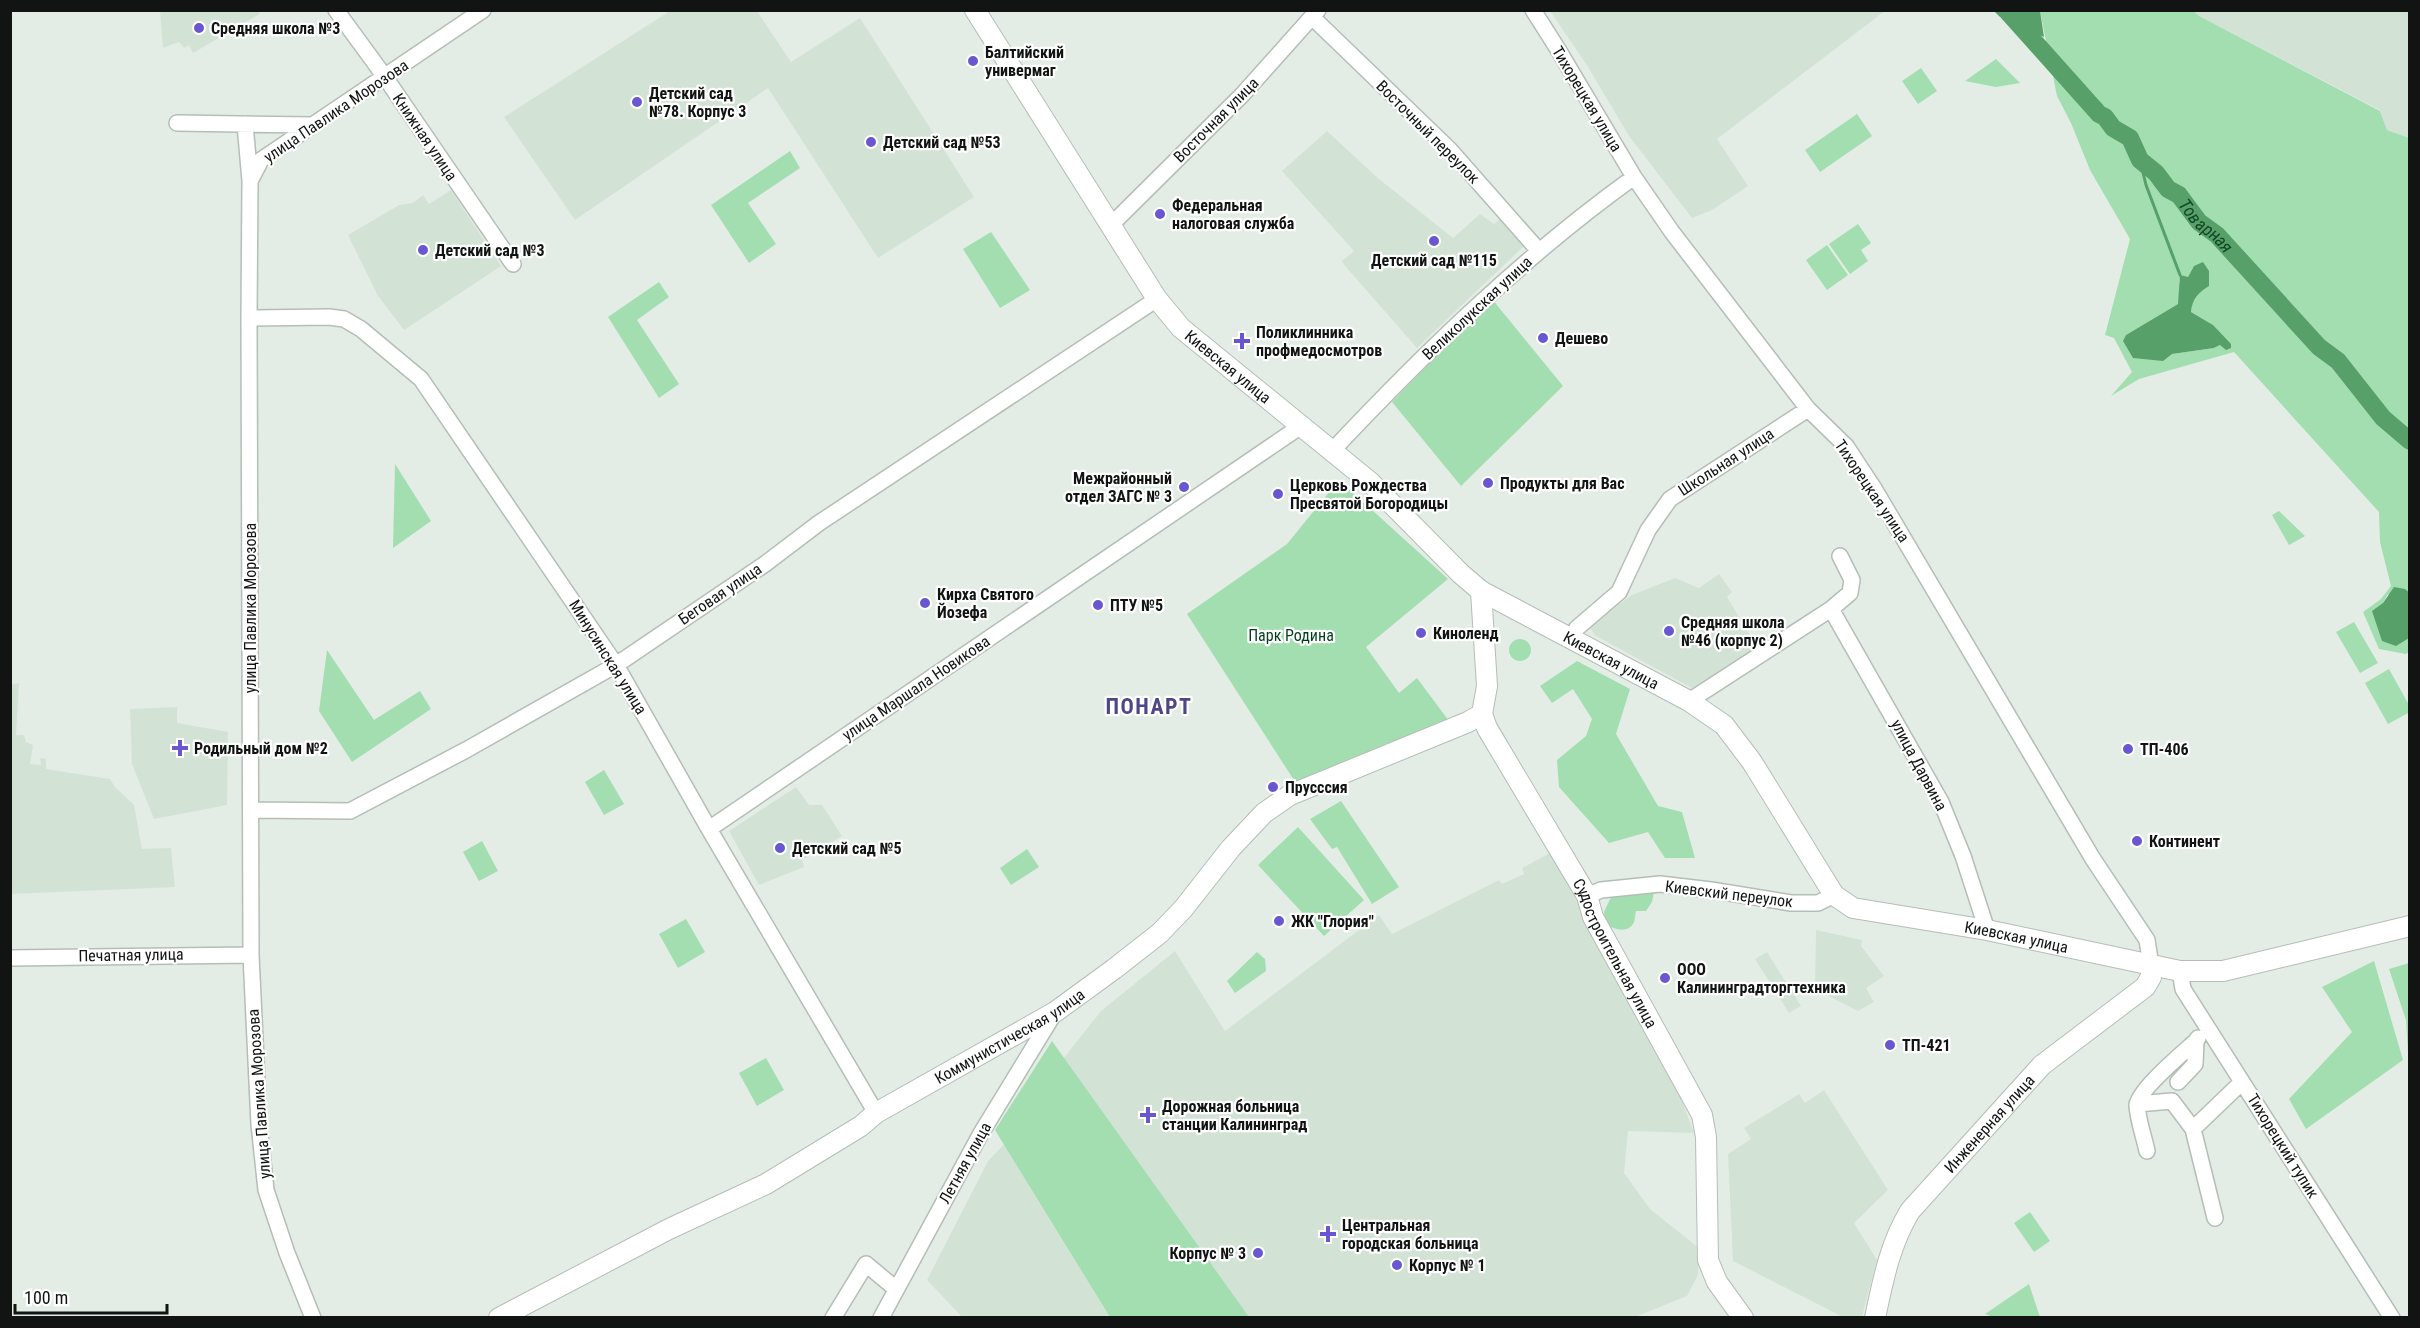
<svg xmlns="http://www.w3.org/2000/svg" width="2420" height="1328" font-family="'Roboto Condensed',sans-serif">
	<rect width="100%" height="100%" fill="#e3ede5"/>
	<path fill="#d2e3d5" d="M258,11L260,14L193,53L189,45L184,48L179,42L163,48L160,11Z
		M670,11H757L791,62L860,18L974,197L878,258L768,88L575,220L504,117Z
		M1550,11H1885L1717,139L1748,186L1712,210L1692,218L1629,136L1588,67Z
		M2194,11H2409V138L2387,130L2380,110L2199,16Z
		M1327,131L1379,179L1453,238L1480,214L1494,224L1503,216L1526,244L1417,348L1346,267L1342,261L1354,251L1282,171Z
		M451,190L501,266L404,330L378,296L348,235L399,205L413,203L423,195L429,204Z
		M1719,574L1732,592L1727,597L1758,649L1692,688L1596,636L1588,626L1632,595L1675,578L1699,588Z
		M19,683L16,735H24L26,742L33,745L30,764L41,765L40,758L46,759V769L110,779L115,787L134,805L142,849L171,848L175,887L11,894L10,685Z
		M177,707V723L228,732L227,805L154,819L132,764L130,709Z
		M796,787L809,805H822L842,836L802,860L804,867L759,885L729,831Z
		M1550,853L1672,1075L1694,1133L1628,1131L1624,1173L1650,1209L1699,1248L1698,1275L1687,1296L1635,1317H962L927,1280L988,1161L1010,1138L1005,1132L1101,1011L1175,951L1225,1031L1379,915L1392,934L1499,880L1502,884L1524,874L1522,868Z
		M1816,930L1862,940L1861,946L1884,976L1866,988L1874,1002L1858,1011L1815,989Z
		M1767,952L1801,1006L1789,1013L1755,959Z
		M1824,1090L1888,1190L1854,1223L1877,1260L1862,1317H1843L1733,1261L1728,1154L1751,1139L1744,1128L1799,1094L1805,1103Z"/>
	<path fill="#a3deb0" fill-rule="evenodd" d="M2040,11H2194L2199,16L2380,111L2387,130L2409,138V593L2405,589L2387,595L2383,603L2400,642L2409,638V652L2406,654L2379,649L2363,612L2381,599L2391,586L2380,542L2379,512L2234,352L2139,379L2111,396L2132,372L2114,338L2105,335L2130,239L2090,170L2071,123L2057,96ZM2194,266L2201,291L2192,303L2191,312L2213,325L2220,345L2214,348L2172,354L2126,335L2178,304L2181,291L2179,280L2188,277Z
		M1996,59L2020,83L1996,87L1965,81Z
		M1921,68L1937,91L1918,104L1902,81Z
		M1857,114L1872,136L1820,172L1805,150Z
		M790,151L800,168L748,203L776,244L749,263L711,205Z
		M1858,224L1871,243L1861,250L1868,261L1850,274L1829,244Z
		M991,232L1030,290L1000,308L963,249Z
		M1827,245L1848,275L1827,290L1806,260Z
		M659,282L669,297L637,320L679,384L659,398L608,317Z
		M1492,299L1563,386L1461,486L1392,402Z
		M395,464L431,521L393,548Z
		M1339,480L1448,579L1366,647L1399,693L1417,678L1449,721L1299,788L1187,614L1287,544Z
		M2279,511L2305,536L2289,545L2272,515Z
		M2354,622L2378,663L2360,673L2336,632Z
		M1509 650a11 11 0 1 1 22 0a11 11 0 1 1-22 0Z
		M327,650L374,720L420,691L431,709L352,762L319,711Z
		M1577,661L1630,689L1616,734L1658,806L1682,812L1695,858H1665L1648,832L1609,843L1559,787L1557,760L1586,736L1592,719L1573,689L1552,703L1540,686Z
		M2389,669L2409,705L2410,712L2388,724L2365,683Z
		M604,770L624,804L604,815L585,782Z
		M1341,801L1399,887L1372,904L1337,847L1332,849L1310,819Z
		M1298,827L1364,900L1324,936L1258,865Z
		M482,841L498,871L479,881L463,852Z
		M1027,849L1039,867L1011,885L1000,868Z
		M1654,892L1652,902L1646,911H1636C1635,915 1635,919 1634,922C1629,934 1613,930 1605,923L1604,912L1612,895Z
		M686,919L705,952L678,968L659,934Z
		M1257,952L1265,959L1266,971L1235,993L1227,981Z
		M2374,961L2403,1060L2306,1129L2289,1099L2352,1032L2322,987Z
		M2409,963H2410L2409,1069L2406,1020L2389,969Z
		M1052,1041L1249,1317H1110L995,1130Z
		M766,1058L784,1090L757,1106L739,1073Z
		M2030,1212L2050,1241L2034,1252L2014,1223Z
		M2029,1284L2040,1317H1993L1985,1314Z"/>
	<path fill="#57a06a" d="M1994,11H2040L2044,37L1999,16Z
		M2203,262L2209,271V286C2199,292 2192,299 2191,312L2213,325L2231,344V348L2226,350L2220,345L2214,348L2172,354L2163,361L2133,358L2123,341L2126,335L2178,304L2180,275L2188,277L2194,266Z
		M2394,587L2405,589L2410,593L2409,638L2396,646L2382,641L2372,611L2383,603Z"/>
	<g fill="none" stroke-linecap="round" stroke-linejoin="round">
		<path stroke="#57a06a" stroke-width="3" d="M2140,160L2146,185L2180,275"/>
		<path stroke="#57a06a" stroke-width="18" id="s1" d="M2006,10L2099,114L2105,117L2113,128L2130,138L2140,160L2156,173L2168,189L2179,195L2199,222L2217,235L2319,347L2338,361L2383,418L2410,441"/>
		<g stroke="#b4beb6" stroke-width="18">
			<path id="minor" d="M336,10L385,77L513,264
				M1533,10L1559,51L1634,177L1672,232L1808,409L1846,446L1875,490L2093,859L2147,940L2151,966
				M1312,17L1450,150L1539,251
				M177,123L313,125
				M245,124L250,181L249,318L251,955L259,1124L266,1190L287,1253L313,1318
				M250,181L261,160L483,10
				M1110,226L1242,95L1318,10
				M249,318L329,317L344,319L361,329L421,379L616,665L709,829L876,1113
				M1332,451C1425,352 1523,257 1634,177
				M1831,609L1941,802L1963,856L1987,930
				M1571,638L1577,628L1619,592L1648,530L1670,499L1808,409
				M1689,701L1831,609L1850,593L1852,580L1840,556
				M251,810L350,811L466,750L616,665L765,564L819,523L1157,299
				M709,829L1301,426
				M1587,896L1601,890L1660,884L1711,890L1791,903H1818L1834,895
				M10,958L251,955
				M2180,971L2183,989L2392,1318
				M2178,1082L2195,1064L2196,1041L2198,1038
				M2137,1104L2172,1101L2193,1129L2242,1082
				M2193,1129L2215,1218
				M2147,1151C2144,1137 2138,1120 2137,1106C2137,1091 2184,1052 2196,1041
				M833,1318L866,1264L896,1289
				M881,1318L980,1135L1055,1012"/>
		</g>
		<g stroke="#b4beb6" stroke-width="22">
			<g id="major">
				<path id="s2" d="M975,10L1157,299L1181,328L1370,482L1461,574L1481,591L1689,701L1724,725L1752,762L1834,895L1853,908L1987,930L2180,971H2223L2410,926"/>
				<path id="s3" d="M1481,591L1487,686L1482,714L1487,728L1587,896L1593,917L1702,1115L1706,1137L1708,1260L1717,1282L1743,1318"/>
				<path id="s4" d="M499,1318L669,1229L766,1184L861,1126L876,1113L1055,1012L1114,969L1160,933L1183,909L1231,848L1264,813L1290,795L1468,722L1482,714"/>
				<path id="s5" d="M1875,1318C1883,1280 1890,1244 1910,1211L2042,1065L2145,987L2151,977V966"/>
			</g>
		</g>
		<use href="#minor" stroke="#fff" stroke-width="15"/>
		<use href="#major" stroke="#fff" stroke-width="20"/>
	</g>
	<g fill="#6957d1" stroke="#fff" stroke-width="2">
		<circle cx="199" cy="28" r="6"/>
		<circle cx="973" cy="61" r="6"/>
		<circle cx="637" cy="102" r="6"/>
		<circle cx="871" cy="142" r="6"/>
		<circle cx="1160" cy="214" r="6"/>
		<circle cx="1434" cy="241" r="6"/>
		<circle cx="423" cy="250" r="6"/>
		<circle cx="1543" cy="338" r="6"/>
		<path d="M1239 332h6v6h6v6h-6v6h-6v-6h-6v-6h6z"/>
		<circle cx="1488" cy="483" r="6"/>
		<circle cx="1184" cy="487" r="6"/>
		<circle cx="1278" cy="494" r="6"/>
		<circle cx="925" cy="603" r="6"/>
		<circle cx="1098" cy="605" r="6"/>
		<circle cx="1669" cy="631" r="6"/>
		<circle cx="1421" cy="633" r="6"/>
		<path d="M177 739h6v6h6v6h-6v6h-6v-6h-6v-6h6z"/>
		<circle cx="2128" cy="749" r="6"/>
		<circle cx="1273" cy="787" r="6"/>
		<circle cx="2137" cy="841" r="6"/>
		<circle cx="780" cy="848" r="6"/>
		<circle cx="1279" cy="921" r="6"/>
		<circle cx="1665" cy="978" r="6"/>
		<circle cx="1890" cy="1045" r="6"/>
		<path d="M1145 1106h6v6h6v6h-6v6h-6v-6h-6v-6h6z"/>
		<path d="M1325 1225h6v6h6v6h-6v6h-6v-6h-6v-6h6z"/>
		<circle cx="1258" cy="1253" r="6"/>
		<circle cx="1397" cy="1265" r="6"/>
	</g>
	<g text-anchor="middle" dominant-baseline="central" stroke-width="4.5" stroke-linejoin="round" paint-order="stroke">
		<g font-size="16" font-weight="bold" fill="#111412" stroke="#fff" text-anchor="start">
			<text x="211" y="28">Средняя школа №3</text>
			<text x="985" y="52">Балтийский<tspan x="985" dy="18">универмаг</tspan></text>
			<text x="649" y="93">Детский сад<tspan x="649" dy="18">№78. Корпус 3</tspan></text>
			<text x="883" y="142">Детский сад №53</text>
			<text x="1172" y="205">Федеральная<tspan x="1172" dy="18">налоговая служба</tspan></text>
			<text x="435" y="250">Детский сад №3</text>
			<text x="1434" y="260" text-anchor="middle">Детский сад №115</text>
			<text x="1256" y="332">Поликлинника<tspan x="1256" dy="18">профмедосмотров</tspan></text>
			<text x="1555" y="338">Дешево</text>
			<text x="1172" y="478" text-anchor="end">Межрайонный<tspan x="1172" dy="18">отдел ЗАГС № 3</tspan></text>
			<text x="1500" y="483">Продукты для Вас</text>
			<text x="1290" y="485">Церковь Рождества<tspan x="1290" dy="18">Пресвятой Богородицы</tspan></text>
			<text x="937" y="594">Кирха Святого<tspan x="937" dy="18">Йозефа</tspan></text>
			<text x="1110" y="605">ПТУ №5</text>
			<text x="1681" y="622">Средняя школа<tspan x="1681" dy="18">№46 (корпус 2)</tspan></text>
			<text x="1433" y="633">Киноленд</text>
			<text x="194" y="748">Родильный дом №2</text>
			<text x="2140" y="749">ТП-406</text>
			<text x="1285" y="787">Прусссия</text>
			<text x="2149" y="841">Континент</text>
			<text x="792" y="848">Детский сад №5</text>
			<text x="1291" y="921">ЖК "Глория"</text>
			<text x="1677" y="969">ООО<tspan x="1677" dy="18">Калининградторгтехника</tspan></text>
			<text x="1902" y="1045">ТП-421</text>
			<text x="1162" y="1106">Дорожная больница<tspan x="1162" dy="18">станции Калининград</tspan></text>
			<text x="1342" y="1225">Центральная<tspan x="1342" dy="18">городская больница</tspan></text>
			<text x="1246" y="1253" text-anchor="end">Корпус № 3</text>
			<text x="1409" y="1265">Корпус № 1</text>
		</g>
		<g font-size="16" fill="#111412" stroke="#fff">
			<text transform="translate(1587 99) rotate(59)">Тихорецкая улица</text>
			<text transform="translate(336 111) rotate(-34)">улица Павлика Морозова</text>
			<text transform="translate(1216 120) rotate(-45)">Восточная улица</text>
			<text transform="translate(1428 132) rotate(45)">Восточный переулок</text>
			<text transform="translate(425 137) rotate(56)">Книжная улица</text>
			<text transform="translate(1477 308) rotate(-43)">Великолукская улица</text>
			<text stroke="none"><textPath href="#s2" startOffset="440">Киевская улица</textPath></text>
			<text transform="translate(1726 462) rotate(-33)">Школьная улица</text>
			<text transform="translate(1872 491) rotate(56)">Тихорецкая улица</text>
			<text transform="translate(720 594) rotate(-34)">Беговая улица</text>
			<text transform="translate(250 608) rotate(-90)">улица Павлика Морозова</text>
			<text transform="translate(608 657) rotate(58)">Минусинская улица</text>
			<text stroke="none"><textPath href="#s2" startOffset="926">Киевская улица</textPath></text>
			<text transform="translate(916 688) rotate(-34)">улица Маршала Новикова</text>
			<text transform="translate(1919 765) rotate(62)">улица Дарвина</text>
			<text transform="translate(1729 894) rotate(7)">Киевский переулок</text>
			<text stroke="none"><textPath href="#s2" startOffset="1448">Киевская улица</textPath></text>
			<text stroke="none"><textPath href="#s3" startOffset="398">Судостроительная улица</textPath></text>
			<text transform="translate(131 955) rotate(-1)">Печатная улица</text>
			<text stroke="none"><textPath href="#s4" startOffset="584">Коммунистическая улица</textPath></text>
			<text transform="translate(259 1094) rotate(-94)">улица Павлика Морозова</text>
			<text stroke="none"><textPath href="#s5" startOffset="231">Инженерная улица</textPath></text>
			<text transform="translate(2283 1146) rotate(58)">Тихорецкий тупик</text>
			<text transform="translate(965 1163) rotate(-61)">Летняя улица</text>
		</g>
		<g font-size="16" fill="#023e1a" stroke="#fff">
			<text x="1291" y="635">Парк Родина</text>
		</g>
		<g font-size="18" font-style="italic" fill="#114824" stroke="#fff">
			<text stroke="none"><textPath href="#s1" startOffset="298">Товарная</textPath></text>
		</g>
		<g font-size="22" font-weight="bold" letter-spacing="1.5" fill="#4c4785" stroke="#fff">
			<text x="1149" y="706">ПОНАРТ</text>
		</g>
	</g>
	<rect width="2420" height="1328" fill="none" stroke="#111412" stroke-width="24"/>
	<path d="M15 1304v9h152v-9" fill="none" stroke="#111412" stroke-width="3"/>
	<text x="24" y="1304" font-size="18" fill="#111412" stroke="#ffffff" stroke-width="4.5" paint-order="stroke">100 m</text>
</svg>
